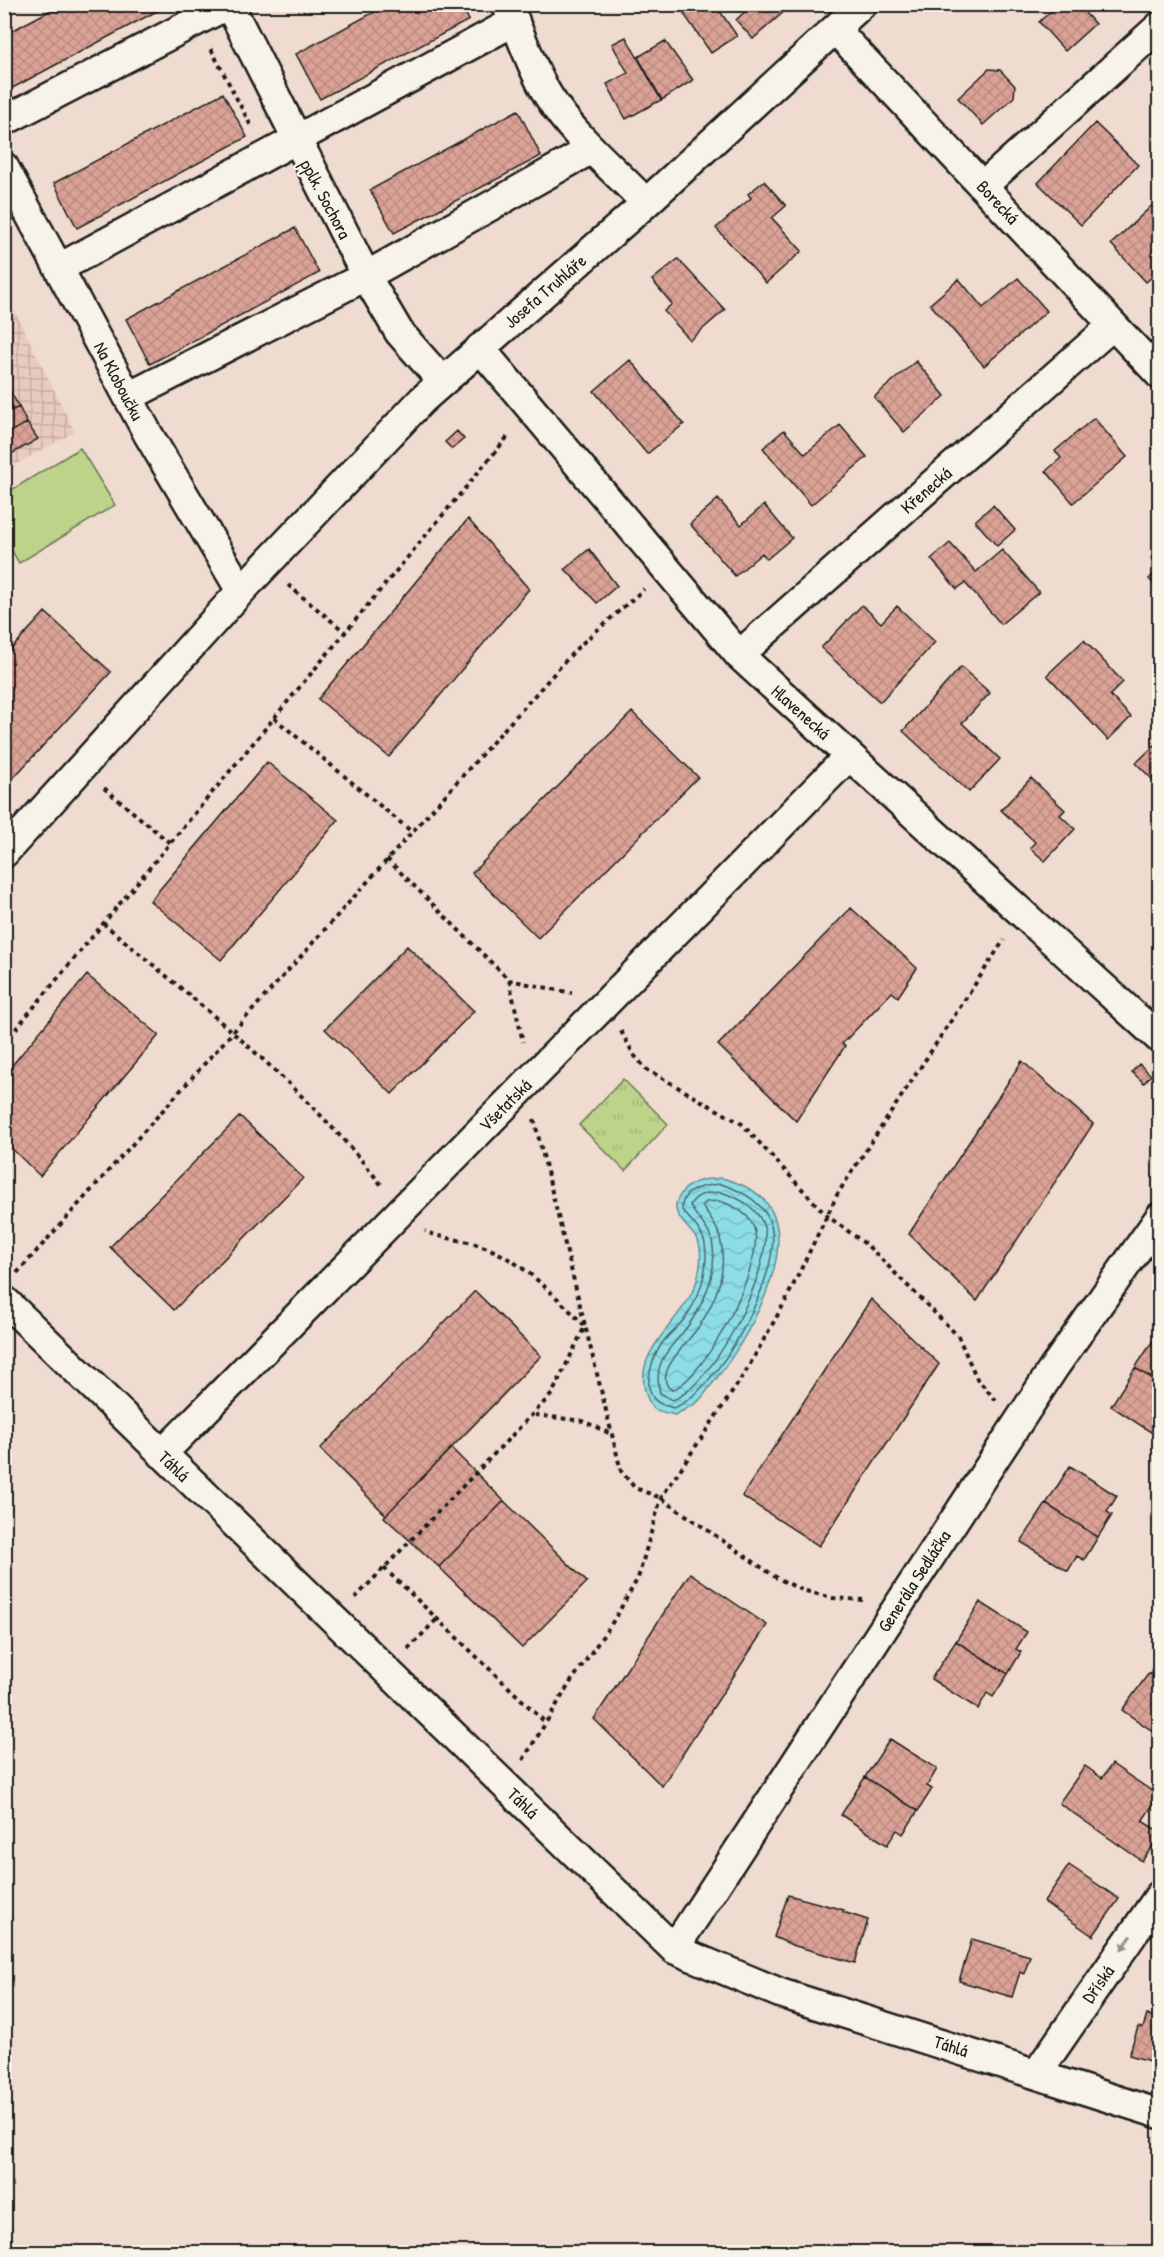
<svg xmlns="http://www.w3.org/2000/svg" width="1164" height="2257" font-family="'Patrick Hand',sans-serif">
	<defs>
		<pattern id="industrial-grid" width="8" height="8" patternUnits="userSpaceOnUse" patternTransform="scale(1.5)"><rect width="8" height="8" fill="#e9cabe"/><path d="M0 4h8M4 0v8" fill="none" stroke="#c7ada3"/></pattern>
		<pattern id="grass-tufts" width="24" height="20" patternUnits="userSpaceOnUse" patternTransform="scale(1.5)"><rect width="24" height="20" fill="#bcd389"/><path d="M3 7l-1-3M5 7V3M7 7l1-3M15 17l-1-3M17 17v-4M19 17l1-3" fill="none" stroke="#a1b576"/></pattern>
		<pattern id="water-waves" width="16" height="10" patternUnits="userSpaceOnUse" patternTransform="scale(1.5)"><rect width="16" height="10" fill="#8cdde6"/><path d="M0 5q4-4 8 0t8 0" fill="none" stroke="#78bdc5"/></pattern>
		<pattern id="building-cross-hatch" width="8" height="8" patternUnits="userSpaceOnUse" patternTransform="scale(1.5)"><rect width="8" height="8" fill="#dba296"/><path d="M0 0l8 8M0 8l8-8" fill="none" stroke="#bb8b81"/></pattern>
	</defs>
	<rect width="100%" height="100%" fill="#efdbcf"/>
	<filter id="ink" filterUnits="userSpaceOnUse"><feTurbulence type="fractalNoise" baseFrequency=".0167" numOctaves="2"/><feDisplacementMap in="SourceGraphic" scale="12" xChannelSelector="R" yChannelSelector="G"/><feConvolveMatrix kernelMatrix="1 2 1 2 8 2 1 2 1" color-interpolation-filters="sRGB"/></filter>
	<g filter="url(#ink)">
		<path fill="url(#industrial-grid)" d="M4,290L75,432L5,470H4Z"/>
		<path fill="url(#grass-tufts)" stroke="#6c7852" stroke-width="1.5" d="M623,1079L668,1124L625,1171L579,1125Z"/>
		<path fill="#bcd389" stroke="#6c7852" stroke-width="1.5" d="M80,448L115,505L19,563L5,539V494Z"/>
		<path fill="url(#water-waves)" stroke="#5f9095" stroke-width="1.5" d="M722,1178C739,1183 758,1190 768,1205C801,1252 743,1346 713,1383C707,1390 702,1399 695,1404C689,1408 681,1411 675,1415C669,1413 658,1412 653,1408C649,1404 647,1397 645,1391C634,1346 686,1320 697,1280C700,1269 702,1254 699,1243C694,1230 670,1216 677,1201C685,1181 703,1179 722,1178Z"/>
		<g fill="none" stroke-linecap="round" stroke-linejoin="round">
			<path stroke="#49696d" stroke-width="1.5" d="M721,1184C743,1191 769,1205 772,1231C780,1277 717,1393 673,1408C668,1406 660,1405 656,1401C641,1387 653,1356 663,1342C670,1333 679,1326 685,1318C700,1297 709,1270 705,1244C703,1232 690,1219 682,1210C680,1189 705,1185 721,1184Z
				M720,1192C739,1197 763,1210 765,1233C769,1275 713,1386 672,1400L660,1393C651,1356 676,1346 692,1320C707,1297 718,1268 712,1241C709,1227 695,1217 690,1205C697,1193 707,1193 720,1192Z
				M719,1201C734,1205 752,1215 755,1232C762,1268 705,1378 672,1390C649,1376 693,1337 700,1325C707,1314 714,1300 718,1288C723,1273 724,1253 720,1238C718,1226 708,1216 702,1206L706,1202Z"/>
		</g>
		<path fill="url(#building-cross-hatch)" stroke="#1c1c1c" stroke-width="1.5" d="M62,4H170L5,92L4,35Z
			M389,4H460L469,20L320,99L296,54Z
			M698,4H715L737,36L711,53L684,14Z
			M786,4L788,8L753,39L736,20L753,4Z
			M1059,4H1077L1095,24L1065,51L1039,22Z
			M626,37L661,100L626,119L607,84L628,73L612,44Z
			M665,41L693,80L662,100L638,57Z
			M989,69L1000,70L1015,86L1014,97L983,125L958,98Z
			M223,93L247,137L77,228L54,183Z
			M518,110L541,156L394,233L370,190Z
			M1095,123L1138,165L1081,225L1038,183Z
			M764,181L786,206L772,218L802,251L766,283L716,228L751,198L748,194Z
			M1160,198V270L1146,282L1111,244Z
			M295,228L319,273L150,364L126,319Z
			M678,259L725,310L690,340L664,311L672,304L652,280Z
			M1018,278L1047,311L984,366L930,304L959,279L983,308Z
			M630,360L684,424L647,454L594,391Z
			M916,361L945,396L904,432L874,397Z
			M4,380L10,391L4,394Z
			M10,391L19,407L4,414V394Z
			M19,407L27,423L4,435V414Z
			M1094,418L1127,457L1073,503L1046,471L1061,458L1055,451Z
			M27,423L38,439L6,457L4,435Z
			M840,425L867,457L811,505L763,448L784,430L805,454Z
			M457,431L464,439L452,449L445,442Z
			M718,499L741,525L764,505L792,538L767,559L762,553L735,576L690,524Z
			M993,505L1015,530L997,546L975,521Z
			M468,519L529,589L389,757L318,699Z
			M950,543L976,572L1002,550L1039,592L1001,624L965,583L957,589L931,559Z
			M589,549L617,586L597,603L565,569Z
			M1160,550V566L1151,558Z
			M1160,568V590L1149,579Z
			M862,605L881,623L897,606L935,642L880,702L821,648Z
			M45,612L111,672L4,788V657Z
			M1084,640L1123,682L1110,695L1131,717L1108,740L1047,675Z
			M961,667L990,693L962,723L1000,759L969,792L903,731Z
			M632,712L698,777L538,938L472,873Z
			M1159,741H1160V787L1136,763Z
			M267,762L338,820L221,960L150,901Z
			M1031,778L1065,810L1060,815L1075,829L1045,861L1030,848L1035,842L1001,810Z
			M851,908L917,968L898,997L892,992L842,1044L845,1046L796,1121L718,1045Z
			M407,946L474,1011L392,1094L325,1029Z
			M87,975L159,1035L40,1176L4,1141V1075Z
			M1022,1061L1093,1124L977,1301L909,1234Z
			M1139,1064L1151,1075L1144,1083L1132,1072Z
			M240,1116L303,1178L174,1310L110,1247Z
			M475,1291L541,1356L386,1515L320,1449Z
			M871,1299L939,1364L819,1546L742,1496Z
			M1160,1330V1383L1135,1368Z
			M1135,1368L1160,1383V1432L1157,1436L1111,1406Z
			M451,1448L504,1501L439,1567L384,1517Z
			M1070,1466L1117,1496L1107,1512L1112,1515L1098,1537L1046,1504Z
			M504,1501L587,1582L522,1648L439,1567Z
			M1046,1504L1098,1537L1084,1560L1077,1556L1068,1571L1021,1542Z
			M690,1573L767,1625L662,1786L594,1719Z
			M980,1602L1027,1632L1016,1649L1021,1652L1008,1674L956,1641Z
			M956,1641L1008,1674L993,1697L987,1693L978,1709L931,1679Z
			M1149,1673L1160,1680V1736L1122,1710Z
			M890,1739L937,1769L927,1786L932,1789L918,1811L865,1777Z
			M1112,1764L1159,1796L1142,1821L1160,1832V1836L1142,1861L1059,1803L1085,1766L1102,1778Z
			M865,1777L918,1811L903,1834L897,1830L887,1845L841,1815Z
			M1069,1865L1119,1899L1093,1936L1044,1902Z
			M788,1895L844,1910L843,1912L868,1920L855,1963L792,1945L774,1937Z
			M972,1939L1030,1956L1024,1974L1020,1972L1012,1997L959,1981Z
			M1147,2015L1160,2018V2064L1129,2055L1138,2027L1143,2028Z"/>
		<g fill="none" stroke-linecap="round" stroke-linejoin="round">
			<g stroke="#1c1c1c" stroke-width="33">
				<path id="minor" d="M229,4L366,276L399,332L442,381
					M506,4C522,34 531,69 549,97C575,138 613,168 646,203
					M835,29L1160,375
					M4,121L229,4
					M4,167L148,434L241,591
					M983,186L1160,26
					M59,268L515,21
					M480,348L739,655L1160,1039
					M128,397L366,276L590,150
					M739,655L1113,325
					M4,853L241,591L422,400L646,203L862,4
					M4,1300L674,1949L780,1993L1160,2114
					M162,1454L849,756
					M674,1949L1053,1369L1160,1217
					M1037,2073L1160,1895"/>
			</g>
			<path stroke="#1c1c1c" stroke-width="4" stroke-dasharray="4.5 4.5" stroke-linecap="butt" d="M211,49L252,128
				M288,585L345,632
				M274,718L412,832
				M104,788L170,843
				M387,859L509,980L572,993
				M103,923C201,1006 304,1085 383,1187
				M509,980L523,1042
				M621,1031L634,1055L646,1069L742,1124L826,1215L867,1245L958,1336L977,1379L996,1400
				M4,1043L510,434
				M534,1119L621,1471L635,1488L661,1498L777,1578L802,1590L833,1598L863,1600
				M17,1273L577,648L644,589
				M535,1415L583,1421L611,1434
				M384,1568L546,1723
				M355,1598L552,1394L585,1326C555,1296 520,1258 479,1245C461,1239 442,1239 425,1231
				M408,1649L437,1619
				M523,1760L570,1683L614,1620L638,1578L661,1498L745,1373L786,1300L838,1193L1004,940"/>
			<use href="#minor" stroke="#f7f3e8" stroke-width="28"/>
		</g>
		<defs><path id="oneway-solid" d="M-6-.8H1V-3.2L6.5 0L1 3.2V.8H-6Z" transform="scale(1.5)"/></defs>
		<use fill="#94928c" href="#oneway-solid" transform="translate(1126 1943) rotate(125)"/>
	</g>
	<g text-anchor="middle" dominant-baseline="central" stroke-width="4.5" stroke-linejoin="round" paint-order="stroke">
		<g font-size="18" fill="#1c1c1c" stroke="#f7f3e8">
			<text transform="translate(326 199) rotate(62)">pplk. Sochora</text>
			<text transform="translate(998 202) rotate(47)">Borecká</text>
			<text transform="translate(545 291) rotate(-41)">Josefa Truhláře</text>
			<text transform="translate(119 381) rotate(62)">Na Kloboučku</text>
			<text transform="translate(926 490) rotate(-41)">Křenecká</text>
			<text transform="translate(801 712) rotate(42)">Hlavenecká</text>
			<text transform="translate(505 1105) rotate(-45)">Všetatská</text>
			<text transform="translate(174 1466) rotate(44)">Táhlá</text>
			<text transform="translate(914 1581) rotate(-57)">Generála Sedláčka</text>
			<text transform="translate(523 1803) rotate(44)">Táhlá</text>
			<text transform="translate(1098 1984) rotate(-55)">Dříská</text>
			<text transform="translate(951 2046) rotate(17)">Táhlá</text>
		</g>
	</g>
	<rect width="1164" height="2257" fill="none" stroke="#f7f3e8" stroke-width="24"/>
	<rect x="12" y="12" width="1140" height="2233" fill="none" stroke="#1c1c1c" stroke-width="2" filter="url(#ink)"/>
</svg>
